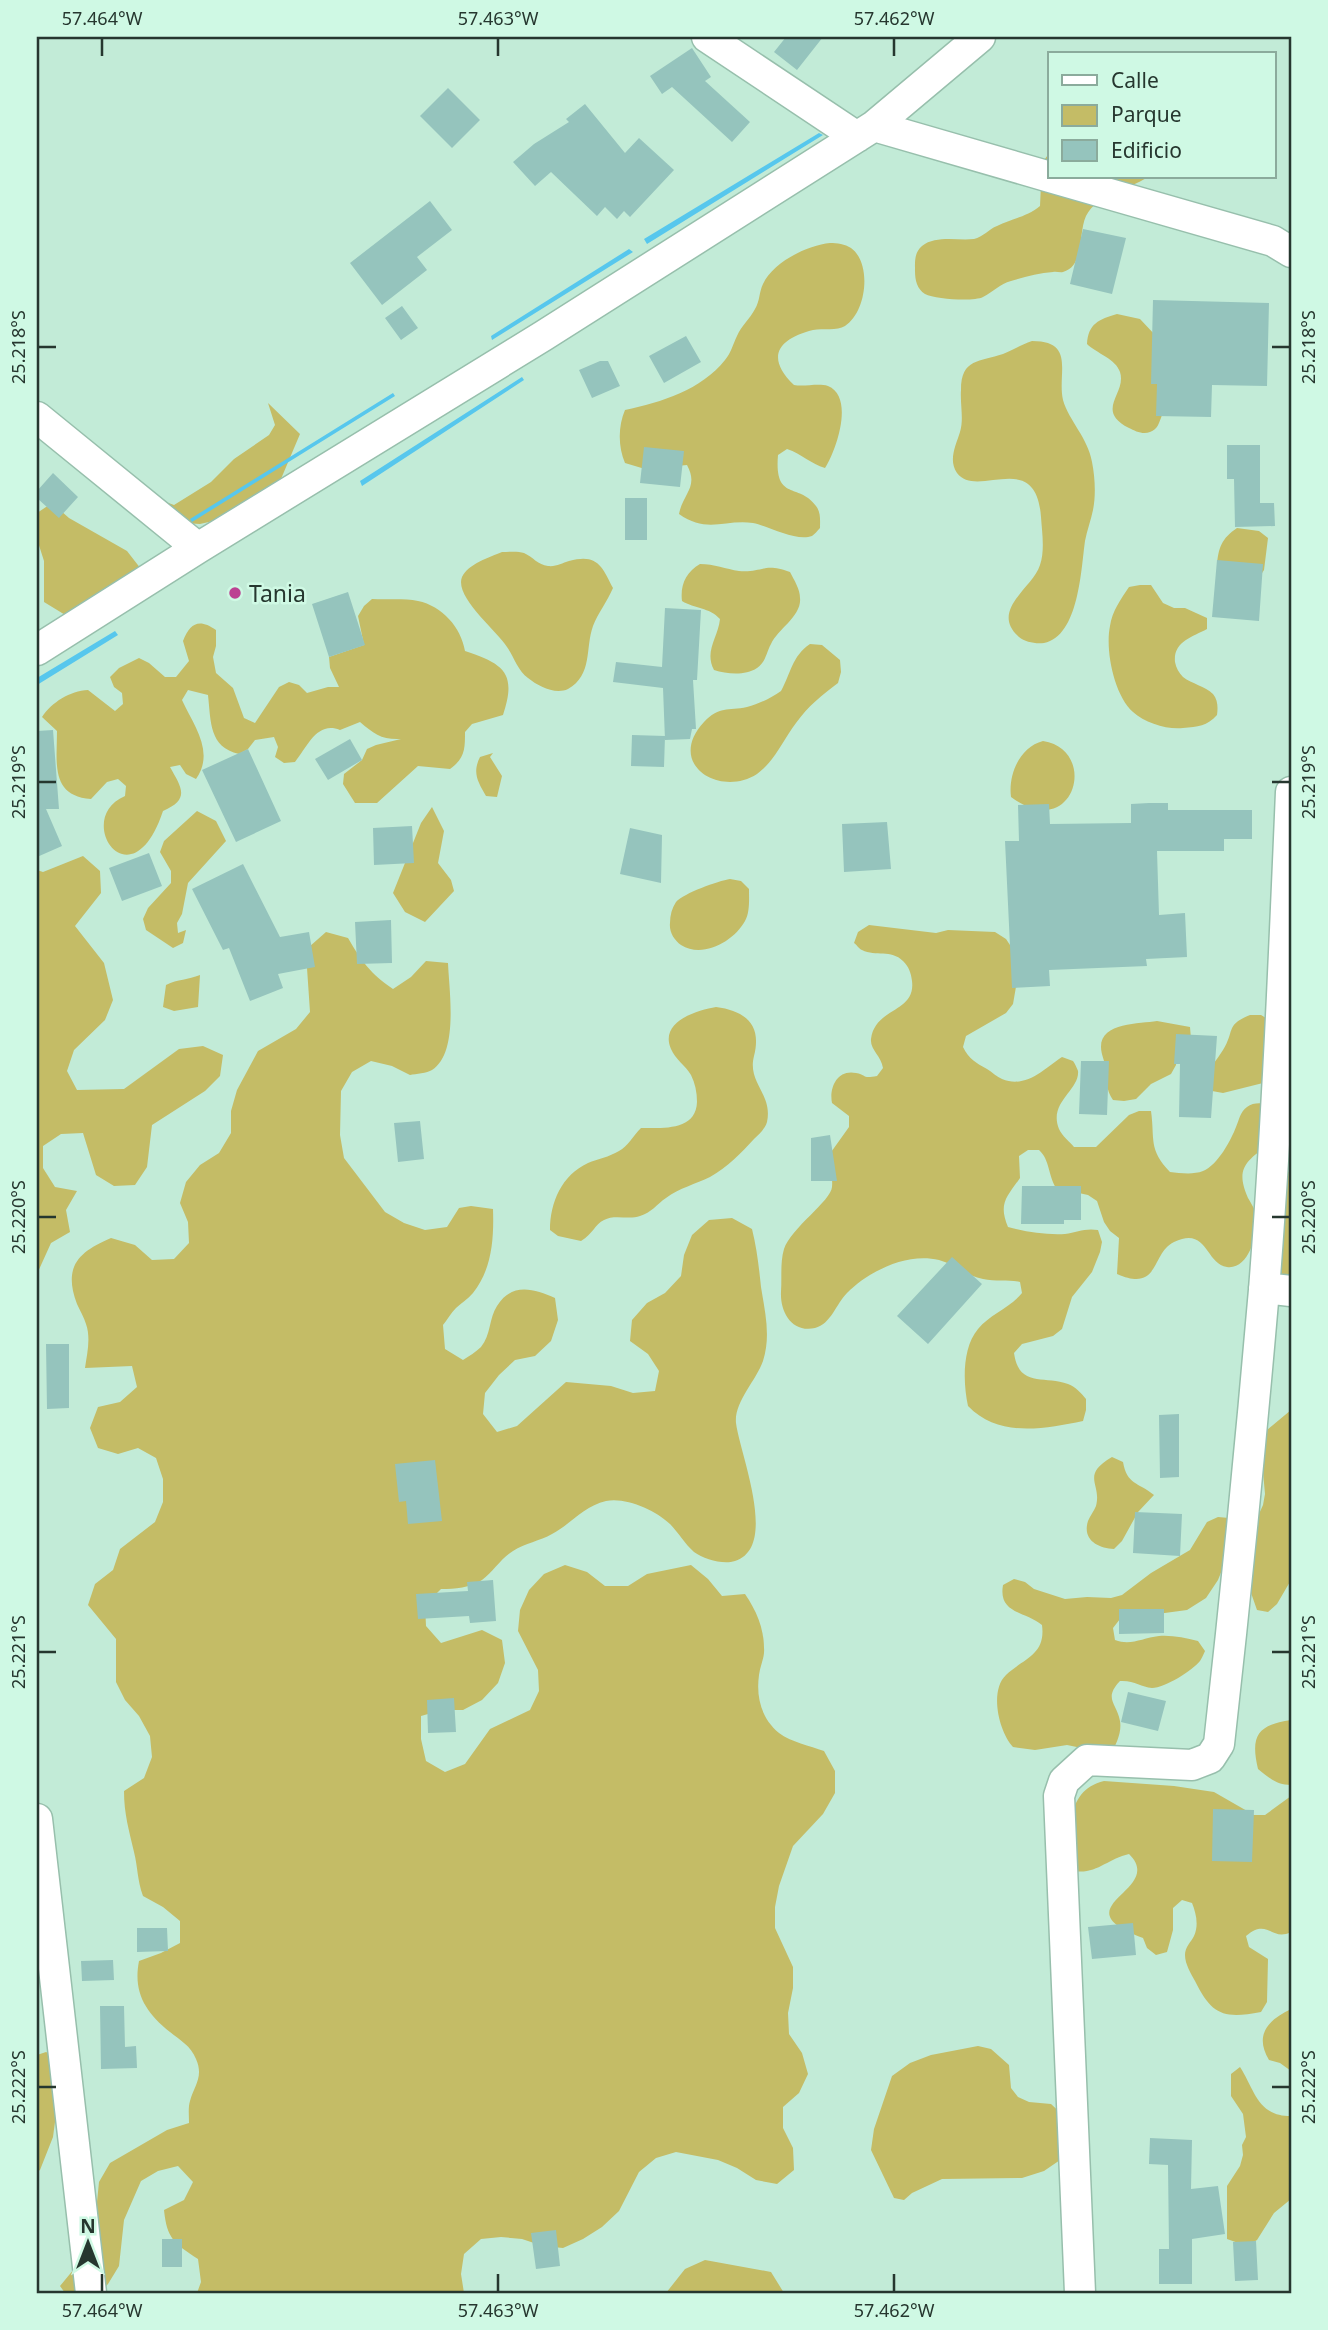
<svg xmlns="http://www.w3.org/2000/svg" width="1328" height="2330" font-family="'Noto Sans',sans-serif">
	<rect width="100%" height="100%" fill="#c2ebd7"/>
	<path fill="#c4bc66" d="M1050,152V177H1148C1128,190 1098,193 1086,216C1078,233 1085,266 1063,272C1060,273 1056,271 1053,272C1039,273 1024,277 1011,281C1000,284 993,292 983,297C973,302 935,299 925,294C917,289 915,280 915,271C915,262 914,253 922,246C936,235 958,241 974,239C983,237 989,229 997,226C1013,218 1027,217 1040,206L1042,163Z
		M830,243C837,243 845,244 851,248C872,263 867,312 845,326C837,331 823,328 813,330C778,339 765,357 794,385C804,387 818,383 828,386C855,397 836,451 825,468C811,464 802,454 787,449L778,455C774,502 799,482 816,506C821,512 820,521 820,528C817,531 815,534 812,536C796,542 769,526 753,523C725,519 707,534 679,514C683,493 699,487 687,465L645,469L625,463C618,447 618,426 625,410C662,402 701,390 725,360C731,353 733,344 737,336C741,326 750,319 755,309C760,301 759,292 763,284C773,262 808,245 830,243Z
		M1117,314L1140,319L1156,336L1162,415C1159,423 1158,429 1150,432C1143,435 1135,431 1129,428C1094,410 1127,394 1120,372C1116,359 1096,353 1087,344C1088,324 1099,319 1117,314Z
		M1032,341C1076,341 1057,373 1063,400C1069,421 1088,438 1092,462C1095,477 1096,495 1093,510C1091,520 1087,530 1085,541C1081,569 1079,636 1044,643C1035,644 1025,642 1019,637C989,610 1033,588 1040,565C1045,550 1042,532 1041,517C1036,447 977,500 957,473C948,460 956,445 960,432C964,419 960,404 961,390C961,358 980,362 1003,354C1014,350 1022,344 1032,341Z
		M268,403L300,434L278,486L222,519L200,524L167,522L144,494L174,505L211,482L234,459L269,435L275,425Z
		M52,503L69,518L127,551L141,569L80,624L44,602V561L37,539V513Z
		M1237,528L1259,531L1268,538L1264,570L1258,579L1217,566C1218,548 1222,538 1237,528Z
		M502,552C509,552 518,551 524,553C533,557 538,565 548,566C556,567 562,563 569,561C598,553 602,567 613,588C607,602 598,613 593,626C585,648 593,675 568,689C555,695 538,686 528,678C518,671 514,657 507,647C497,631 454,597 462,577C468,564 490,557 502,552Z
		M700,564C714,564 726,569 739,571C762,573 764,562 790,572C794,580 800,589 800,598C802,616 778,629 771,644C766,653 766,662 757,668C745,676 727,674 714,670C704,651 718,638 720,619C709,607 695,609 682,601C680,585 686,572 700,564Z
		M1140,585H1151L1163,603L1174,608H1185L1207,618V629C1192,637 1173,642 1175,662C1176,668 1179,673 1183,677C1192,684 1205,686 1213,694C1218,700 1218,708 1217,715C1207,726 1198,727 1183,728C1168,730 1145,723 1133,712C1114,695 1105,650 1110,626C1112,611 1121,599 1129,587Z
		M372,599C387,600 404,598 418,601C442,606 461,627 465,651C504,664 517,673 503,715L472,724L465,732C465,749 465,758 450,769L418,766L377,803H355L343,784L344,774L362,760L367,749L376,745L401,739C382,740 374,734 360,722L340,730C317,721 308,746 295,762L284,763L275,757L278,747L274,737L255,740L248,749L239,754C209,747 211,722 208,695L188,690L182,700C194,726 215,752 196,779L186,774L180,765L170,767C181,787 191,799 163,811C131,907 72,818 125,796L126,786L118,779L107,782L91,799C50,796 57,762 57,731L42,717C52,702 70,691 88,690L115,711L123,704L122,693L114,687L110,677L119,668L139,658L149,663L165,677H176L189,661L183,641C190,623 199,618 216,630V646L213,657L216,673L233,688L244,718L255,723L279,687L289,682L299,685L307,693L328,687H339L330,668L329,657L364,645L358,616L364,606Z
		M810,644L822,645L840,660L841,672L838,683C822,695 808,706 796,723C783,740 775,761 757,774C720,798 665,764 704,722C719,706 728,711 747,707C759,704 771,698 781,691C791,673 792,656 810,644Z
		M1043,741C1100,750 1074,844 1011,797C1008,774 1020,747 1043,741Z
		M493,753L490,757L502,776L497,797L486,796C478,782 472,773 480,757Z
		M432,807L444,831L438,863L451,880L454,891L425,922L405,912L393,893L421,823Z
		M197,811L216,821L226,841L188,883L182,914L177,923L178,933L186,930L183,943L173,948L146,930L143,919L148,908L171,883V871L160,852L164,841Z
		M83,856L100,871L101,893L75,926L104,963L113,1000L105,1020L74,1050L67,1071L77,1090L124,1089L179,1049L203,1046L223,1055L220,1076L205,1091L152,1125L147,1167L135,1185L114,1186L96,1175L83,1133L61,1134L43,1146V1168L55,1187L77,1191L66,1210L70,1232L51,1243L37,1274V870L43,872Z
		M730,879L741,881L749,889C749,899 750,912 745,921C734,941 703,959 681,945C674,940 669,932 670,923C670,915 672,908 676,902C684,893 718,881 730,879Z
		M869,925L936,933L948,930L995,932L1006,939L1012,948L1017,981L1013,1004L1006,1013L966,1036L963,1047C969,1059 976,1063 987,1069C992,1072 997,1077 1002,1079C1026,1089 1044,1069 1062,1057L1073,1061C1074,1062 1078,1070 1078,1071C1080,1090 1048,1102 1059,1129C1062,1136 1070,1142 1074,1147H1096L1129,1115L1139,1111H1151C1155,1139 1148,1149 1170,1172C1180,1173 1193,1175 1203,1171C1218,1165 1231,1140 1236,1127C1239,1120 1240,1112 1247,1107C1253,1102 1261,1103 1268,1104V1145C1246,1161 1235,1169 1248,1198C1251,1203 1256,1211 1257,1217C1258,1233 1249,1270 1227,1267C1205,1264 1208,1226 1174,1242C1151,1253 1160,1293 1117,1274L1119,1238L1110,1231L1104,1222L1097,1201L1088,1195L1056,1188C1048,1175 1050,1160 1039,1150H1028L1019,1156L1020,1178C1007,1197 998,1203 1008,1227C1026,1232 1046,1235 1065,1234C1077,1232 1085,1228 1098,1230L1102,1242L1100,1252L1092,1272L1072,1297L1062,1329L1053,1336L1022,1344L1014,1353C1019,1388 1044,1375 1068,1384C1076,1387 1081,1393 1086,1399V1410L1083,1421C1043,1429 999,1438 968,1406C963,1383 962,1348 978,1329C990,1314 1010,1308 1022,1293L1020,1282C1008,1279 995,1282 983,1279C967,1276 954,1264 939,1260C907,1252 869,1271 847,1293C836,1304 831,1324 815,1328C791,1333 780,1311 781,1292C782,1278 780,1262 784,1249C791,1228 831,1201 832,1187C833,1177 830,1165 829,1155L849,1127V1116L832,1103C829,1088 837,1069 856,1073C867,1075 862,1079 877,1076L883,1068C881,1055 870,1050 871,1039C875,1007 916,1013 912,981C911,973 909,967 903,961C891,949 876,957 862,950C859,949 857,945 854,943L858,932Z
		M326,932L348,938C362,962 370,973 393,989L411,977L426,961L448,963C449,990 459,1053 432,1070C427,1073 416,1074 410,1075L392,1066L371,1061L352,1072L341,1091L340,1135L344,1158L385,1212L404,1223L425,1230L447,1227L459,1208L471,1206L493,1209C494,1239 492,1269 473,1293C468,1299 461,1303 456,1308C451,1313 447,1320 443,1325L445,1349L463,1360C469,1356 476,1352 481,1347C491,1335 489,1318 497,1306C512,1282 534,1289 555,1298L558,1320L551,1341L535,1356L515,1360L499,1375L485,1393L483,1414L497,1432L517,1426L566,1382L611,1386L633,1393L655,1391L659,1371L648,1354L630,1341L632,1320L647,1303L665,1293L681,1276L684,1255L692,1235L709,1220L732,1218L752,1229C757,1249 759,1268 761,1287C765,1312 771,1336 763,1361C756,1381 734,1402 736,1423C740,1455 779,1547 735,1561C723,1565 704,1559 694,1552C685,1544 678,1532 670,1524C655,1510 626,1497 606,1501C584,1506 571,1524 552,1534C540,1541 525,1543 513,1551C501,1558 493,1572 482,1580C470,1588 455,1589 441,1589L425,1605L426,1626L441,1643L482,1630L502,1640L505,1663L498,1683L482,1700L463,1710H442L421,1716V1739L426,1761L445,1772L465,1764L490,1729L530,1710L539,1691L538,1670L518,1631L520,1610L529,1590L544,1574L565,1565L587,1572L605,1586H628L647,1574L691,1565L708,1579L722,1596L745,1594C756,1610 764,1628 764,1648C765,1657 760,1666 759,1675C756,1697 761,1718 779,1733C791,1742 810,1746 824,1751L835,1771V1793L823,1814L793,1846L779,1886L775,1907V1928L793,1967V1988L788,2013L789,2034L802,2053L808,2074L799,2093L783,2107V2128L793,2148L794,2170L777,2184L756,2180L737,2168L718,2160L676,2152L656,2158L639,2172L619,2211L602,2227L583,2239L563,2248L543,2246L522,2239L501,2237L481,2239L464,2254L461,2274L464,2293H197L201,2282L198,2259C174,2243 167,2239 164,2210L184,2200L193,2182L178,2166L158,2171L141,2181L124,2220L119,2266L108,2284L100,2293H65L60,2286L74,2269L97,2202L99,2182L110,2163L167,2130L189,2123C189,2116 188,2107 190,2101C194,2086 204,2077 196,2059C191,2046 180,2040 170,2032C145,2012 133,1992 139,1961L161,1953L180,1943V1921L163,1907L143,1896C137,1879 138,1868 134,1852C129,1830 124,1814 124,1791L144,1778L152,1757L150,1736L139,1716L125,1700L116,1682V1639L88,1605L95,1584L113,1570L120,1549L155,1522L163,1502V1479L156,1458L138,1448L118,1454L98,1448L90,1428L98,1407L120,1402L137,1387L132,1366L85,1368C87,1354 91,1338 86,1324C84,1317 80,1311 77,1304C63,1267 78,1252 111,1238L135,1245L152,1260L174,1259L189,1243L188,1222L180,1203L186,1182L200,1165L219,1153L231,1133V1111L237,1090L258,1051L296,1029L310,1012L307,968L309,947Z
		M200,975L198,1007L174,1011L163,1007L166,985C178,979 188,980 200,975Z
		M716,1007C746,1011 762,1025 754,1056C747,1083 773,1094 767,1122C765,1129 759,1134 754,1139C741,1153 728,1167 710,1177C696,1184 679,1188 666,1198C657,1204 651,1213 640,1216C629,1220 614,1214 604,1220C595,1224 593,1234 581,1241L558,1236L550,1230C550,1202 562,1175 588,1163C598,1159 609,1157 619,1151C628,1146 633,1136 641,1128C663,1128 696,1131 697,1102C697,1092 695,1083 691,1075C686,1066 675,1059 671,1049C659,1022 697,1010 716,1007Z
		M1250,1015H1261L1271,1021L1263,1083L1223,1093L1212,1091L1202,1078C1209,1069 1217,1060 1223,1050C1235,1031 1225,1025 1250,1015Z
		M1157,1021L1190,1027L1191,1039L1177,1054L1176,1065L1171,1074L1151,1084L1136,1099L1124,1101L1113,1100C1105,1088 1108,1082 1106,1069C1105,1062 1101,1054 1101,1047C1101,1022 1140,1024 1157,1021Z
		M1291,1169V1293L1280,1292L1277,1184Z
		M1291,1410V1580L1277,1604L1268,1612L1257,1610L1250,1590L1254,1525L1263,1505L1265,1494L1260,1439L1267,1430Z
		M1112,1457L1123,1462C1127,1485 1138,1482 1154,1495L1138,1512L1122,1541L1114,1549C1098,1548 1082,1540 1088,1521C1090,1516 1094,1511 1096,1506C1102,1483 1080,1476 1112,1457Z
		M1218,1517L1229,1518L1230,1550L1218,1580L1206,1598L1187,1610L1120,1619L1113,1628L1115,1640C1131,1646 1142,1638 1159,1636C1172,1635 1185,1638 1198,1641L1205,1651C1205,1651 1201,1660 1200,1661C1193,1670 1165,1688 1152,1688C1141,1687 1134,1680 1120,1681C1103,1699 1117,1703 1120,1721C1122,1733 1116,1744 1111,1754L1067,1745L1035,1750L1013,1747C999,1732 989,1691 1006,1675C1024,1658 1046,1655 1042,1625C1025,1611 998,1614 1003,1585L1014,1579L1025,1582L1034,1589L1065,1599L1087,1597L1111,1598L1122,1595L1151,1573L1190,1550L1207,1522Z
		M1291,1720V1785C1277,1785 1269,1778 1258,1769C1250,1735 1258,1725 1291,1720Z
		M1104,1781L1174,1786L1214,1792L1254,1815H1265L1291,1796V1932C1271,1942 1268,1917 1246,1936L1249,1947L1268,1959L1267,2002L1261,2012C1223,2019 1212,2015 1195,1981C1191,1974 1185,1964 1185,1955C1185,1947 1191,1942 1194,1936C1199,1925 1196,1913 1192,1903L1182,1900L1173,1908V1930L1167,1952L1156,1955L1147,1948L1143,1938C1057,1906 1167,1891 1129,1854C1106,1859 1095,1877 1069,1870C1071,1836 1063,1791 1104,1781Z
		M1291,2009V2071L1280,2063L1269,2060C1254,2035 1268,2020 1291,2009Z
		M978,2046L991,2049L1009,2065L1011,2088L1018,2097L1029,2102L1051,2104L1067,2119L1063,2158L1044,2171L1022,2178L942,2179L912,2193L904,2200L894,2198L871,2150L874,2129L892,2076L910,2063L931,2055Z
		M46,2052L57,2058L62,2069L53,2137L40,2170L37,2172V2055Z
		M1240,2067C1255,2090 1257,2116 1291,2116V2199L1274,2213L1257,2240L1247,2246L1227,2239V2186L1240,2166L1243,2155L1242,2145L1246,2137L1243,2114L1231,2096V2074Z
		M705,2260L771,2272L784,2293H666L685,2269Z"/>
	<path fill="#57c7ed" d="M819,133L823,135L647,244L644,239Z
		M629,249L633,252L492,340L491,336Z
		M522,377L524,380L362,486L360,481Z
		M393,393L395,396L192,522L190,519Z
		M115,631L118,635L37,685V678Z"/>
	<path fill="#95c4bd" d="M786,37H823L797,70L774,52Z
		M692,48L711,77L705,81L750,122L732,142L672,87L662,94L650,76Z
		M448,88L480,120L452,148L420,116Z
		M585,104L625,153L639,138L674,170L630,217L624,211L617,219L605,207L597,216L551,172L535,186L513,162L534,144L569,122L566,119Z
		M430,201L452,230L417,257L427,270L382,305L350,263Z
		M1083,229L1126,238L1112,294L1070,284Z
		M1153,300L1269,303L1267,386L1212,385L1211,417L1156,416L1157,384H1151Z
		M402,306L418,328L401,340L385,318Z
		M686,336L701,362L664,383L649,356Z
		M600,361H608L620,386L592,398L579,370Z
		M1227,445H1260V503H1274L1275,526L1235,527L1234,479H1227Z
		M644,447L684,451L680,487L640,483Z
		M53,473L78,497L59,518L37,498V491Z
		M625,498H647V540H625Z
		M1217,560L1263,564L1259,621L1212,617Z
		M348,592L365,645L329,657L312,604Z
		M665,608L701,610L697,680H693L696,729H692L690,739L665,740L663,688L613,682L616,662L662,667Z
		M53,730L59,809H46L62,846L37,857V731Z
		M632,735L665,736L664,767L631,766Z
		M350,739L362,760L328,780L315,759Z
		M248,749L281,821L236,842L202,770Z
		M1149,803H1168V810H1252V839H1224V851H1157L1159,915L1185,913L1187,957L1146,959L1147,966L1049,970L1050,986L1012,988L1005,841H1019L1018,805L1049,804L1050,824L1131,823V804Z
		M887,822L891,869L844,872L842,824Z
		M412,826L414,863L374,865L373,828Z
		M630,828L662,835L661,883L620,874Z
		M149,853L162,886L122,901L109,868Z
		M243,864L280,937L309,932L315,967L278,974L283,988L250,1001L229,948L223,950L192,889Z
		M391,920L392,963L357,964L355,922Z
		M1176,1034L1217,1036L1211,1118L1179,1117L1180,1064H1174Z
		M1081,1061H1109L1107,1115L1079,1114Z
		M420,1121L424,1159L398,1162L394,1123Z
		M830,1135L837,1181H811V1138Z
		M1022,1186H1081V1220H1064V1224H1021Z
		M952,1257L982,1284L928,1344L897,1316Z
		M46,1344H69V1408L47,1409Z
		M1179,1414V1477L1160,1478L1159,1415Z
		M435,1460L442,1521L408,1524L406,1501L399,1502L395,1464Z
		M1135,1512L1182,1514L1180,1556L1133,1553Z
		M493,1580L496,1621L470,1623L469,1616L418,1619L416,1594L468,1591L467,1582Z
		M1119,1609H1164V1633L1119,1634Z
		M1128,1692L1166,1701L1158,1731L1121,1722Z
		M454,1698L456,1732L428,1733L427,1700Z
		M1213,1809L1254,1810L1252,1862L1212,1861Z
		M1133,1923L1136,1955L1092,1959L1088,1927Z
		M137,1928H167L168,1951L137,1952Z
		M113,1960L114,1980L82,1981L81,1961Z
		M100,2006H124L125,2047L136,2046L137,2068L101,2069Z
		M1150,2138L1192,2140L1191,2189L1218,2186L1225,2234L1192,2239V2284H1159V2249H1169L1168,2165L1149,2164Z
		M556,2230L560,2266L536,2269L531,2233Z
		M162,2239H182V2267H162Z
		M1256,2241L1258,2280L1235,2281L1233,2242Z"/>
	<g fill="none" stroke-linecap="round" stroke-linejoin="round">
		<g stroke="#97bfac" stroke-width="33">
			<path id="minor" d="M707,37L857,137
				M874,126L1050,177
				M1050,177L1273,241L1291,252
				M37,417L198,548
				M37,650L198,548L543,336L874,126L980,37
				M1264,1288L1291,1291
				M37,1819L91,2293
				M1080,2293L1059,1796L1064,1781L1087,1760L1192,1765L1210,1758L1219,1744C1236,1593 1251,1441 1264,1290C1277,1124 1284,958 1291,792"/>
		</g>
		<use href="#minor" stroke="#fff" stroke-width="30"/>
	</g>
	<path fill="none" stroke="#26372f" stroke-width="2.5" d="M102,38V56M498,38V56M894,38V56M38,347H56M1272,347H1290M38,782H56M1272,782H1290M38,1217H56M1272,1217H1290M38,1652H56M1272,1652H1290M38,2087H56M1272,2087H1290M102,2274V2292M498,2274V2292M894,2274V2292"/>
	<circle fill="#bc4192" stroke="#cff9e4" stroke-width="2.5" cx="235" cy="593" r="7"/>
	<g text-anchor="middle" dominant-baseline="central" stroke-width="5" stroke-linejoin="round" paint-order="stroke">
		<g font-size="23" fill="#26372f" stroke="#cff9e4" text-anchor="start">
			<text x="249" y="593">Tania</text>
		</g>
	</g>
	<rect width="1328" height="2330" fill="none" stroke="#cff9e4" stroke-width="77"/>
	<rect x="1048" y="52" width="228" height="126" fill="#cff9e4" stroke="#8bab9c" stroke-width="2"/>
	<rect x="1062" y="75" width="35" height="10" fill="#ffffff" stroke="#8bab9c" stroke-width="2"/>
	<text x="1111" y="88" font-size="21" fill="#26372f">Calle</text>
	<rect x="1062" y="105" width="35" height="21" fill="#c4bc66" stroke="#8bab9c" stroke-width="2"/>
	<text x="1111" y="122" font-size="21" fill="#26372f">Parque</text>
	<rect x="1062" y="140" width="35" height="21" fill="#95c4bd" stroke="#8bab9c" stroke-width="2"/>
	<text x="1111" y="158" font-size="21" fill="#26372f">Edificio</text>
	<g transform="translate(88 2243)" stroke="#cff9e4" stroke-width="5" paint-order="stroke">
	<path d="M0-5L12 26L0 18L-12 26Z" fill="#26372f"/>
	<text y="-10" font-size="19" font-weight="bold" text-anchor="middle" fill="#26372f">N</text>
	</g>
	<rect x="38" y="38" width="1252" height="2254" fill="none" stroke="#26372f" stroke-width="2.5"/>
	<g font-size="18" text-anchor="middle" fill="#26372f">
		<text x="102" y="25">57.464°W</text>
		<text x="498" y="25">57.463°W</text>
		<text x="894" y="25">57.462°W</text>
		<text transform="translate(19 347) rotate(-90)" y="6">25.218°S</text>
		<text transform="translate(1309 347) rotate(-90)" y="6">25.218°S</text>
		<text transform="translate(19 782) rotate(-90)" y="6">25.219°S</text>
		<text transform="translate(1309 782) rotate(-90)" y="6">25.219°S</text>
		<text transform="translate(19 1217) rotate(-90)" y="6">25.220°S</text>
		<text transform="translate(1309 1217) rotate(-90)" y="6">25.220°S</text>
		<text transform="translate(19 1652) rotate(-90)" y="6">25.221°S</text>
		<text transform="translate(1309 1652) rotate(-90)" y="6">25.221°S</text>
		<text transform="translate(19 2087) rotate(-90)" y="6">25.222°S</text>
		<text transform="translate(1309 2087) rotate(-90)" y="6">25.222°S</text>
		<text x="102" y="2317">57.464°W</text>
		<text x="498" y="2317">57.463°W</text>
		<text x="894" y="2317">57.462°W</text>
	</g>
</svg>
